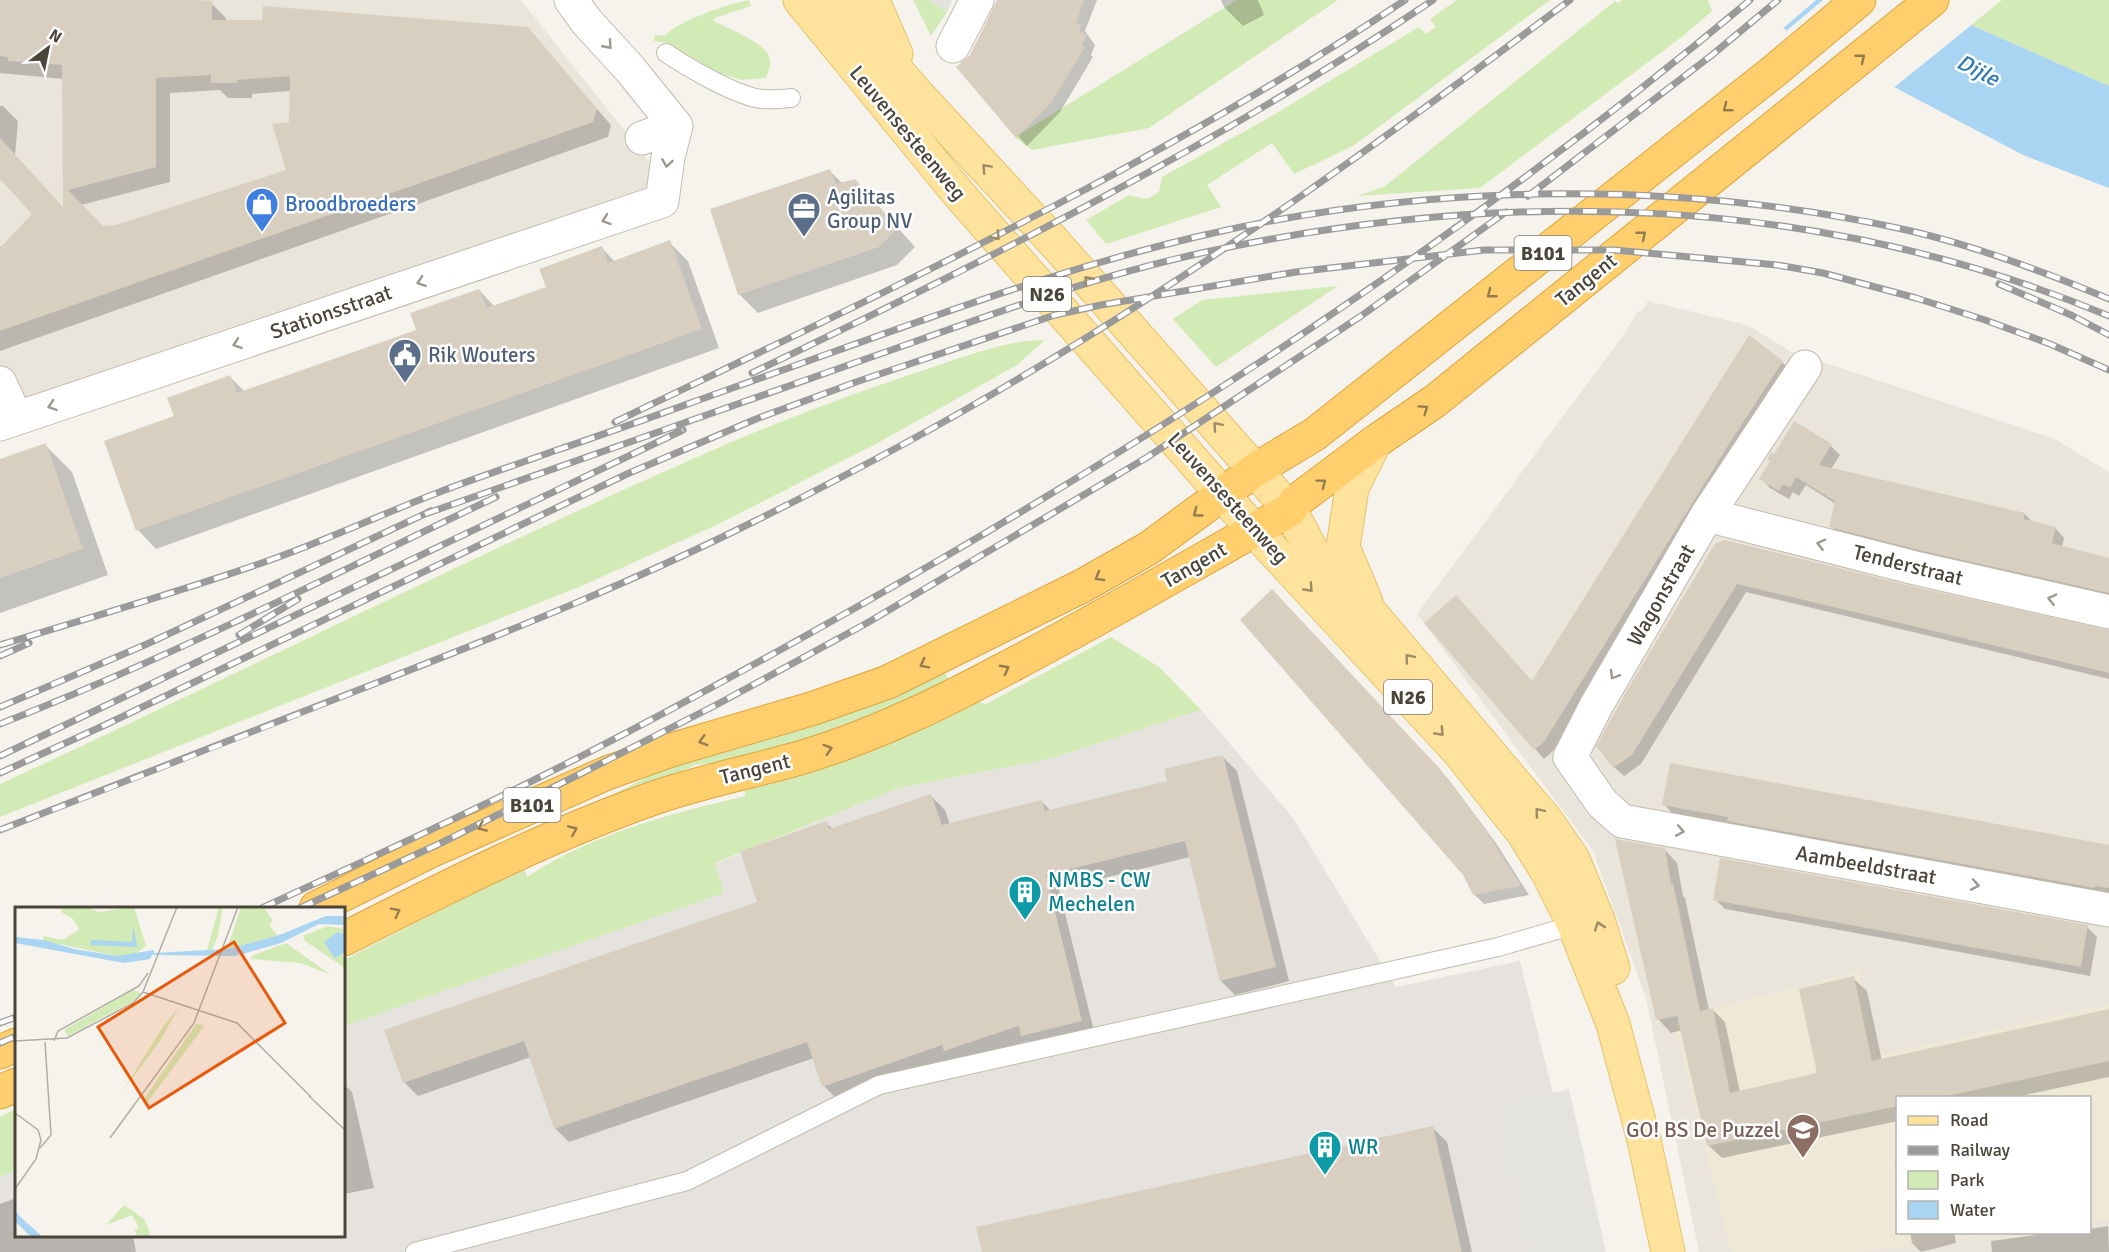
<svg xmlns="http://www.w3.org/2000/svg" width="2109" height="1252" font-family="Signika,sans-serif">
	<rect width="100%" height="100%" fill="#f6f3ec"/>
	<path fill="#eae5da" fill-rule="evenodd" d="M0,0H521L670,188L0,415Z
		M1648,301L1747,325L1792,352L2055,439L2109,472V1252H1699L1646,998L1593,851L1417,614L1624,334L1638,311H1642ZM1898,1098H2090V1232H1898Z"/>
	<path fill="#e6e2dd" d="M1201,710L1293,818L1396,987L1520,961L1593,1252H0V1177L16,1170V1236H344V1026L724,893L715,864L899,788L1049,759Z"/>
	<path fill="#efe8d6" d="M1859,971L1877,1056L2109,1004V1220L2090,1223V1098H1898V1232L2011,1233L1854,1252H1731L1675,1024L1717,1008Z"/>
	<path fill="#d2eab5" d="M749,0L751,6L715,18L713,21C727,28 768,43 770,60C771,66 768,72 766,78L741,80L711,70L690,59L668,43L654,41L655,35L665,36C677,21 728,4 749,0Z
		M913,0H929L947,12L931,36Z
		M1237,0H1338L1149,128L1032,150L1015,137Z
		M1457,0H1550L1353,146L1294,174L1272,143L1207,185L1221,207L1106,244L1086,220L1129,195L1147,199L1159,192L1162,177L1265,120L1419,27L1426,34L1436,27L1430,19Z
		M1623,0H1708L1712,11L1683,36L1480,188L1357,196L1384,187L1615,1L1618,3Z
		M2002,0H2109V86L1971,25Z
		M1338,286L1216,367L1173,319L1202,300Z
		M1045,340L1017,365L876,444L714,526L584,585L0,817V784C241,673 477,553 720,447C792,416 865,389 939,365C973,354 1009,340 1045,340Z
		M1111,637L1159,667L1201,710L1049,759L899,788L715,863L724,893L344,1026V960L524,867L527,877C592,834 669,814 745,796V788C725,767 725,760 695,765L580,816L578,812L703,749L767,712L933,645C945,675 952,696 986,704Z
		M16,1109V1170L0,1177V1117Z"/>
	<path fill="#e5e3e0" d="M929,0H952L947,12Z
		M1569,1089L1606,1252H1527L1493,1106Z"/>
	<path fill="#a9d4f2" d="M1747,0H1924L1971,25L2109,86V188L2023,155L1786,30Z"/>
	<path fill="#f6f3ec" d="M1744,0H1816L1781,30Z
		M1823,0H1931L1974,23L1891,90L1784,33Z"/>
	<path fill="#0003" fill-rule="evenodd" d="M0,0H181L211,3L226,18V22L527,29L611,125L608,137L0,351V246L2,248L34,214L0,177V106H3L18,121L15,156L64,209V79L0,73ZM220,90L228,98H252V94L291,91L287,171L116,226L103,228L81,205L170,182V93Z
		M998,0H1097L1085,31L1095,45L1091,55L1093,57L1060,112L1027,146L958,67L971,56Z
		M1221,0H1258L1264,15L1243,26L1224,7Z
		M830,171L843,184L855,180L915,247L897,265L758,313L740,295L711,210Z
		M669,242L688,261L719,348L156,549L138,530L176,417L230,377L245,392L418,331L479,290L495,307L547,288L602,248L615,262Z
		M1782,362L1791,371L1553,751L1544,759L1426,624L1533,683Z
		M45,445L72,472L108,575L0,613V461Z
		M1831,446L1840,455L1831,469L2025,514L2033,523L2055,528L2064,538L2062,547L2109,559V599L1840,536L1831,526L1836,504L1806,485L1799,496L1793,492L1789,499L1770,488L1761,478Z
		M1716,545L2109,632V679L1746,592L1641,764L1624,776L1614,767Z
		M1281,600L1449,780L1496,843L1529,895L1484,904L1474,894L1464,874Z
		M1223,757L1237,771L1289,981L1235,995L1221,981L1190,857L1059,889L1095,1035L1037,1049L1028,1041L838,1100L824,1086L814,1058L569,1142L555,1128L531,1057L418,1096L404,1082L759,903L826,823L833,829L931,796L945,810L950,825L1042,802L1051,811L1169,782Z
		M1664,804L2109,847V895L1673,814Z
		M1664,849L1677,863L1683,896L1685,898L1709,1010L1712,1009L1725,1022L1740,1092L1819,1074L1853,978L1867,991L1882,1061L2109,1011V1077L2011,1098H1898V1121L1722,1158L1708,1145L1682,1030L1671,1033L1658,1019Z
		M1715,899L2087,927L2097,937L2090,976L1725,909Z
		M344,1084L352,1092L374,1188L344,1194Z
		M1433,1128L1447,1142L1472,1252H983Z
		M1898,1160V1174L1895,1161Z
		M16,1198V1236H133L136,1252H0V1204Z
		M2108,1226L2109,1252H1992L1991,1241L2059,1232H2090V1229Z
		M1910,1232H1954L1956,1243L1921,1252L1912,1243Z"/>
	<path fill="#d8cfc1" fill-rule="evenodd" d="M0,0H199L212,1V20H262L263,6L528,27L597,109L593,122L0,331V248L32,214L0,179V138L63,207L62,65L8,61V57L0,56ZM211,75V83H237V80L290,76L289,122L272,124L286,170L138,218L116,225L103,226L68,190L156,167V78Z
		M997,0H1084L1076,23L1081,25L1079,31L1087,35L1082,45L1085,47L1051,103L1016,138L956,67L970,55Z
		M830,169L836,184L855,179L898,228L879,247L738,295L710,209Z
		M670,240L702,329L136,531L104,441L174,416L167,398L230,375L237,393L416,330L410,313L479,289L487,308L546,287L539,269L602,246L608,263Z
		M1749,335L1783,361L1729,444L1544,742L1534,750L1424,623L1456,595L1532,681Z
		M1794,421L1832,444L1819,465L2025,513L2024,519L2056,527L2052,543L2109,558V593L1919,550L1829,527L1835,501L1796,477L1790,488L1783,484L1779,491L1759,479L1770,461L1767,459L1771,453L1774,454Z
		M46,443L83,549L0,578V459Z
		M1725,540L1911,586L2109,630V673L1737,584L1632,755L1613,768L1596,746L1629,687L1715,544Z
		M1272,589L1440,769L1487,832L1521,886L1473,895L1463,875L1240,620Z
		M1223,755L1276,967L1220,981L1185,841L1046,875L1082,1021L1021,1036L1019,1026L944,1051L942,1045L822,1087L807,1042L554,1129L524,1041L403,1083L384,1030L757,902L740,851L827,821L829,829L931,794L942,825L1042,800L1045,811L1167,781L1164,769Z
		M1670,763L2109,845V888L2095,886V888L1727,821L1728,817L1662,805Z
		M1615,839L1665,848L1671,884L1673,883L1700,1011L1713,1008L1730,1093L1817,1073L1799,989L1854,976L1872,1061L2109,1009V1061L1937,1098H1898V1106L1707,1146L1677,1016L1656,1020Z
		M1720,858L2088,925L2081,967L1713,900Z
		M1433,1126L1462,1252H982L976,1227Z"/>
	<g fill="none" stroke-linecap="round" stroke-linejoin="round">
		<g stroke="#c2bbae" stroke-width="20">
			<path id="lane" d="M666,53C687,67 738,97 762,99C772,100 781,99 791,98
				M415,1252L687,1181L879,1085L1498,947L1574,925"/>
		</g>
		<g stroke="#c2bbae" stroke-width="35">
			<path id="street" d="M571,0L587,22L630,69L676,126
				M953,46L977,0
				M642,138L676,126
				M1805,367L1707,515L1596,706L1570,757L1602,803L1622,821L2109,910
				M0,383L16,418
				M0,424L662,201L668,157L676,126
				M1707,515L1915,568L2109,612"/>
		</g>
		<g stroke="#e6c16a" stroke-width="35">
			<path id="primary" d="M800,0L957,192L1254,530L1459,752L1524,834L1548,873L1574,925L1613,1024L1644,1140L1668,1252
				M837,0L917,94L1054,242L1290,510L1319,564L1370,612L1546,820L1573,859L1598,920L1613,968
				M871,0L876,8L896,54
				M1366,602L1343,547L1352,488L1375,442"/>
		</g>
		<g stroke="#e0a43c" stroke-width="35">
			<path id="highway" d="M316,908L428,852L607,773L671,750L814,708L888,682L1084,585L1149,548L1255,470L1315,434L1773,72L1859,0
				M344,939C445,888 546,836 654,798C697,783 741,774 785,762C827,751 868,735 908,717C945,701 980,682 1016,663C1109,614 1199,561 1290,510L1295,502L1375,442L1435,401L1932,0
				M0,1052L16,1045
				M0,1092L16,1085"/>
		</g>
		<use href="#lane" stroke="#fff" stroke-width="18"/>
		<use href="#street" stroke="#fff" stroke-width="33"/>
		<use href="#primary" stroke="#ffe39c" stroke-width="33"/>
		<use href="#highway" stroke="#ffcf6e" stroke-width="33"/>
		<g stroke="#9a9a9a" stroke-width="7">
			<path id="rail" d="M1528,196L1712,55L1778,0
				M1999,284L2071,315L2109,335
				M752,373C986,261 1218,145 1433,0
				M615,422C884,292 1156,167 1405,0
				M425,514C577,461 728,407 880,354C987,316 1094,276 1206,252C1511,186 1819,195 2109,316
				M239,635L298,599
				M0,645C91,617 183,591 273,559C329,539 382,514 437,493C475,478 513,466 551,452C614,431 676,408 738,386C891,332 1042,273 1200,236C1429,182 1681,179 1911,231C1979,247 2045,272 2109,299
				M0,656L29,643
				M0,707L147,644L431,511
				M0,724C169,658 332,575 496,497
				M0,756L683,430
				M0,773L105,725L627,474L756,419L856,382L1055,315L1101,305L1296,272L1484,250H1614L1777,265L1823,273L1916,298L1985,320L2050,344L2109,370
				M0,830C128,781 256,731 384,680C510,631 635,581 755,521C846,476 936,428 1023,376C1214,263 1393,133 1570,0
				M262,908C355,865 448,823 540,777C676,709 809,635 941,559C1225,394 1498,211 1750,0
				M300,908L441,843L588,770L716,705L867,623L1146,458L1361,316L1506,212
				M0,1023L16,1017
				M0,1043L16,1036"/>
		</g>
		<use href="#rail" stroke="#fff" stroke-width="4.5" stroke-dasharray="14" stroke-linecap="butt"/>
	</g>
	<defs><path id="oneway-chevron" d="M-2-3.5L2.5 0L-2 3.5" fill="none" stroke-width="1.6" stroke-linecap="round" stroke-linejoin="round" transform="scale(1.5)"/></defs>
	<g stroke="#9c9892">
		<use href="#oneway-chevron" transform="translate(608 45) rotate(48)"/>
		<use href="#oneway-chevron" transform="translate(667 163) rotate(99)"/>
		<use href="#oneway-chevron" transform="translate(606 220) rotate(161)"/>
		<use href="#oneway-chevron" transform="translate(421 282) rotate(161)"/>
		<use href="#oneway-chevron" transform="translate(237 344) rotate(161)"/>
		<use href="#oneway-chevron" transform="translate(52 406) rotate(161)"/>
		<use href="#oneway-chevron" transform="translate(1821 544) rotate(-166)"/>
		<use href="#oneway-chevron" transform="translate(2052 599) rotate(-167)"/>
		<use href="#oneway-chevron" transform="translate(1614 675) rotate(120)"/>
		<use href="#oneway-chevron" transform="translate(1680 831) rotate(10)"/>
		<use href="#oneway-chevron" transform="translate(1975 885) rotate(10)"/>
	</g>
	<g stroke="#937c4e">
		<use href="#oneway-chevron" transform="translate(1861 58) rotate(-39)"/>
		<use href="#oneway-chevron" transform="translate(1727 108) rotate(142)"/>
		<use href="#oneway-chevron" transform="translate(1642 235) rotate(-39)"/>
		<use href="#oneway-chevron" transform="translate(1491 294) rotate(142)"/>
		<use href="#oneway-chevron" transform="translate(1424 409) rotate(-35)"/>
		<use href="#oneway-chevron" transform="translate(1322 483) rotate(-37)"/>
		<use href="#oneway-chevron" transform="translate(1197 513) rotate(144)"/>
		<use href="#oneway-chevron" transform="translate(1099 577) rotate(150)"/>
		<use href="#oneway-chevron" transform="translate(924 664) rotate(153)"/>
		<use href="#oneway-chevron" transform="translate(1005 669) rotate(-28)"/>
		<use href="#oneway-chevron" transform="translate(703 741) rotate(164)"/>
		<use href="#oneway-chevron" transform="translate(828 749) rotate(-18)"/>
		<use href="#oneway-chevron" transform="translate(482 827) rotate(156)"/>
		<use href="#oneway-chevron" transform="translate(573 830) rotate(-23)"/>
		<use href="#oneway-chevron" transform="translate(396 912) rotate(-27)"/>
	</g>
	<g stroke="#9c8c66">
		<use href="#oneway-chevron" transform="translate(986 168) rotate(-133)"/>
		<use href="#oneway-chevron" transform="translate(996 236) rotate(48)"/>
		<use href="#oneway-chevron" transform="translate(1088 280) rotate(-132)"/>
		<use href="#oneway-chevron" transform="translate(1217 426) rotate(-131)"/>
		<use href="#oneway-chevron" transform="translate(1309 588) rotate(47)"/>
		<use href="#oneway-chevron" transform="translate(1409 658) rotate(-130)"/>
		<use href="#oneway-chevron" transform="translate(1440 732) rotate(47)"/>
		<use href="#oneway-chevron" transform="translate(1539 812) rotate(-130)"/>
		<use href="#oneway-chevron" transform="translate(1599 926) rotate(-109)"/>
	</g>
	<defs>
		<g id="shop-pin" transform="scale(1.725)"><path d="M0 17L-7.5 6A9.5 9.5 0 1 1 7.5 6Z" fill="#3f7fe0" stroke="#fff"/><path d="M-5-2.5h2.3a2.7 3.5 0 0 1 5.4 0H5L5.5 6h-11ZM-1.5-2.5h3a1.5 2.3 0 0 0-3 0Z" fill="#fff"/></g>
		<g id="office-pin" transform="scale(1.725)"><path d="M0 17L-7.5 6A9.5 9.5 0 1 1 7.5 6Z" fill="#5c6f8a" stroke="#fff"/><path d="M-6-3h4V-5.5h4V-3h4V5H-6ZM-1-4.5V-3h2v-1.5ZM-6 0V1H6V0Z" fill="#fff"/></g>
		<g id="civic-pin" transform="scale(1.725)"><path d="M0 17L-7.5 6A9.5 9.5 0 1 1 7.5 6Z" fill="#5c6f8a" stroke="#fff"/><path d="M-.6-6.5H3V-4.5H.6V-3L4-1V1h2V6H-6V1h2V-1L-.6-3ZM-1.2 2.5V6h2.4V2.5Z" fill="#fff"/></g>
		<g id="building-pin" transform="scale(1.725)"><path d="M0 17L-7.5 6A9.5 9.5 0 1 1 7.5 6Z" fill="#0f9aa8" stroke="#fff"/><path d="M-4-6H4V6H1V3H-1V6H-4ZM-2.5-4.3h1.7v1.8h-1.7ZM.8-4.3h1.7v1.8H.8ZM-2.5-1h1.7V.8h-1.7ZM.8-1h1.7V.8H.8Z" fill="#fff"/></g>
		<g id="school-pin" transform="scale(1.725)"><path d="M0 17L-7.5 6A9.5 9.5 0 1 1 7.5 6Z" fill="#8d6e63" stroke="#fff"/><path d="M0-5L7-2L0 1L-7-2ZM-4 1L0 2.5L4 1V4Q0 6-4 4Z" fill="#fff"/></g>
	</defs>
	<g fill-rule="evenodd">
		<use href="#shop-pin" x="262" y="204"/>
		<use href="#office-pin" x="804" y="209"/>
		<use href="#civic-pin" x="405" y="355"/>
		<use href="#building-pin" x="1025" y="892"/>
		<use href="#school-pin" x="1803" y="1130"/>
		<use href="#building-pin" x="1325" y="1147"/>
	</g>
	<g text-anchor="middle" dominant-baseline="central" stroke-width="5" stroke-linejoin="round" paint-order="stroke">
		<g fill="#fff" stroke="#817c74" stroke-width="1.5">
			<rect x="1514.5" y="236" width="57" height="34" rx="4.5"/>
			<rect x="1023" y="277" width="48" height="34" rx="4.5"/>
			<rect x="1384" y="680" width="48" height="34" rx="4.5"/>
			<rect x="503.5" y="788" width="57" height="34" rx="4.5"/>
		</g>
		<g font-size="20" font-weight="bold" fill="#4b4439">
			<text x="1543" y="253">B101</text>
			<text x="1047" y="294">N26</text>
			<text x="1408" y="697">N26</text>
			<text x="532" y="805">B101</text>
		</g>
		<g font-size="21" fill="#4b4439" stroke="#fff">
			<text transform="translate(908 133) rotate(50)">Leuvensesteenweg</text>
			<text transform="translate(1586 280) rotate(-39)">Tangent</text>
			<text transform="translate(331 312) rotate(-19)">Stationsstraat</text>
			<text transform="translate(1228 498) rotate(48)">Leuvensesteenweg</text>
			<text transform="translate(1194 565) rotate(-30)">Tangent</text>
			<text transform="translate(1908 565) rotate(14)">Tenderstraat</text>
			<text transform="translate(1661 595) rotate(-60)">Wagonstraat</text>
			<text transform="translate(755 769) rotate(-14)">Tangent</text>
			<text transform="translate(1866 865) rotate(10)">Aambeeldstraat</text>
		</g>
		<g font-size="21" fill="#4e5e75" stroke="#fff" text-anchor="start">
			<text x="827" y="197">Agilitas<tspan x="827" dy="24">Group NV</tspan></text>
			<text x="428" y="355">Rik Wouters</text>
		</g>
		<g font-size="21" fill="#366cbe" stroke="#fff" text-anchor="start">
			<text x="285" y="204">Broodbroeders</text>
		</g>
		<g font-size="21" fill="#0d838f" stroke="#fff" text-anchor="start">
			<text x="1048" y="880">NMBS - CW<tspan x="1048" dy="24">Mechelen</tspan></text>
			<text x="1348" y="1147">WR</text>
		</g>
		<g font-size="21" fill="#785e54" stroke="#fff" text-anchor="end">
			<text x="1780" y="1130">GO! BS De Puzzel</text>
		</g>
		<g font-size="22" font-style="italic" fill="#2e7ab2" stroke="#fff">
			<text transform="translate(1978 70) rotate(27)">Dijle</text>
		</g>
	</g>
	<g transform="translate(15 907)">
		<rect width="330" height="330" fill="#f6f3ec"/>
		<path d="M48,0H73L83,5L119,0L131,39L121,47L102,49L29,34L28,29L47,33L64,23L58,12L46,5ZM204,0H208L203,29L197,43H192ZM226,0H249L258,14L254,18L263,29L212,42ZM313,19L330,22V27L324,25L330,61L290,34L288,29ZM271,36L316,68L286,56L236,52V49ZM118,83L126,86L122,92L53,129L49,123ZM164,100L145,134L107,185L149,118ZM181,117L190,118L131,197L127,195ZM109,298L129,312L135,325L132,330H123L119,323L124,321L117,308L91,318Z" fill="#d2eab5"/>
		<path d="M311,9H330V18L304,17L266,36L220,49L137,48L135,52L109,56L0,36V30L29,33L59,42L102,49L139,43V46L212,42L262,29ZM118,18L122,40L75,38L77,33L117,35ZM323,25L330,27V45L320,51L309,35ZM0,304L11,315L28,330H16L0,314Z" fill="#a9d4f2"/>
		<path fill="none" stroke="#b2ada4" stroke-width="1.5" d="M128,85L222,116L296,190M0,134L52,131L118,96L128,85L162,0M39,134L43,124L124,79L133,66M294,189L330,223M0,206L23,223L26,233L21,252L0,282M95,231L179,116L223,0M25,241L36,228L30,135"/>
		<path fill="#e8590c" fill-opacity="0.15" stroke="#e8590c" stroke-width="3" d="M219,35L270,116L134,201L83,120Z"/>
		<rect width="330" height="330" fill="none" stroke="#4b4439" stroke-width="3"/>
	</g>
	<rect x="1896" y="1096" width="195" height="138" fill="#ffffff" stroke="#b7b4b0" stroke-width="1.5"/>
	<rect x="1908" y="1116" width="30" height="9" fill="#ffe39c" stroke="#b7b4b0" stroke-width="1.5"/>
	<text x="1950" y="1126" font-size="18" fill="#4b4439">Road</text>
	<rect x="1908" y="1146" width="30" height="9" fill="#9a9a9a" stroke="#b7b4b0" stroke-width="1.5"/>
	<text x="1950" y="1156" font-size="18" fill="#4b4439">Railway</text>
	<rect x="1908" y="1171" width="30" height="18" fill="#d2eab5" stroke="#b7b4b0" stroke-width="1.5"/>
	<text x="1950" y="1186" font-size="18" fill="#4b4439">Park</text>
	<rect x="1908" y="1201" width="30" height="18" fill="#a9d4f2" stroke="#b7b4b0" stroke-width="1.5"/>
	<text x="1950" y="1216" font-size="18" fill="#4b4439">Water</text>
	<g transform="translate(48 48) rotate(32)" stroke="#ffffff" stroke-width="4.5" paint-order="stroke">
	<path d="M0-4.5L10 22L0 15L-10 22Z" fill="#4b4439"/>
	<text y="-9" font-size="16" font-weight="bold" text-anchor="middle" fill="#4b4439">N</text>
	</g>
</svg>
